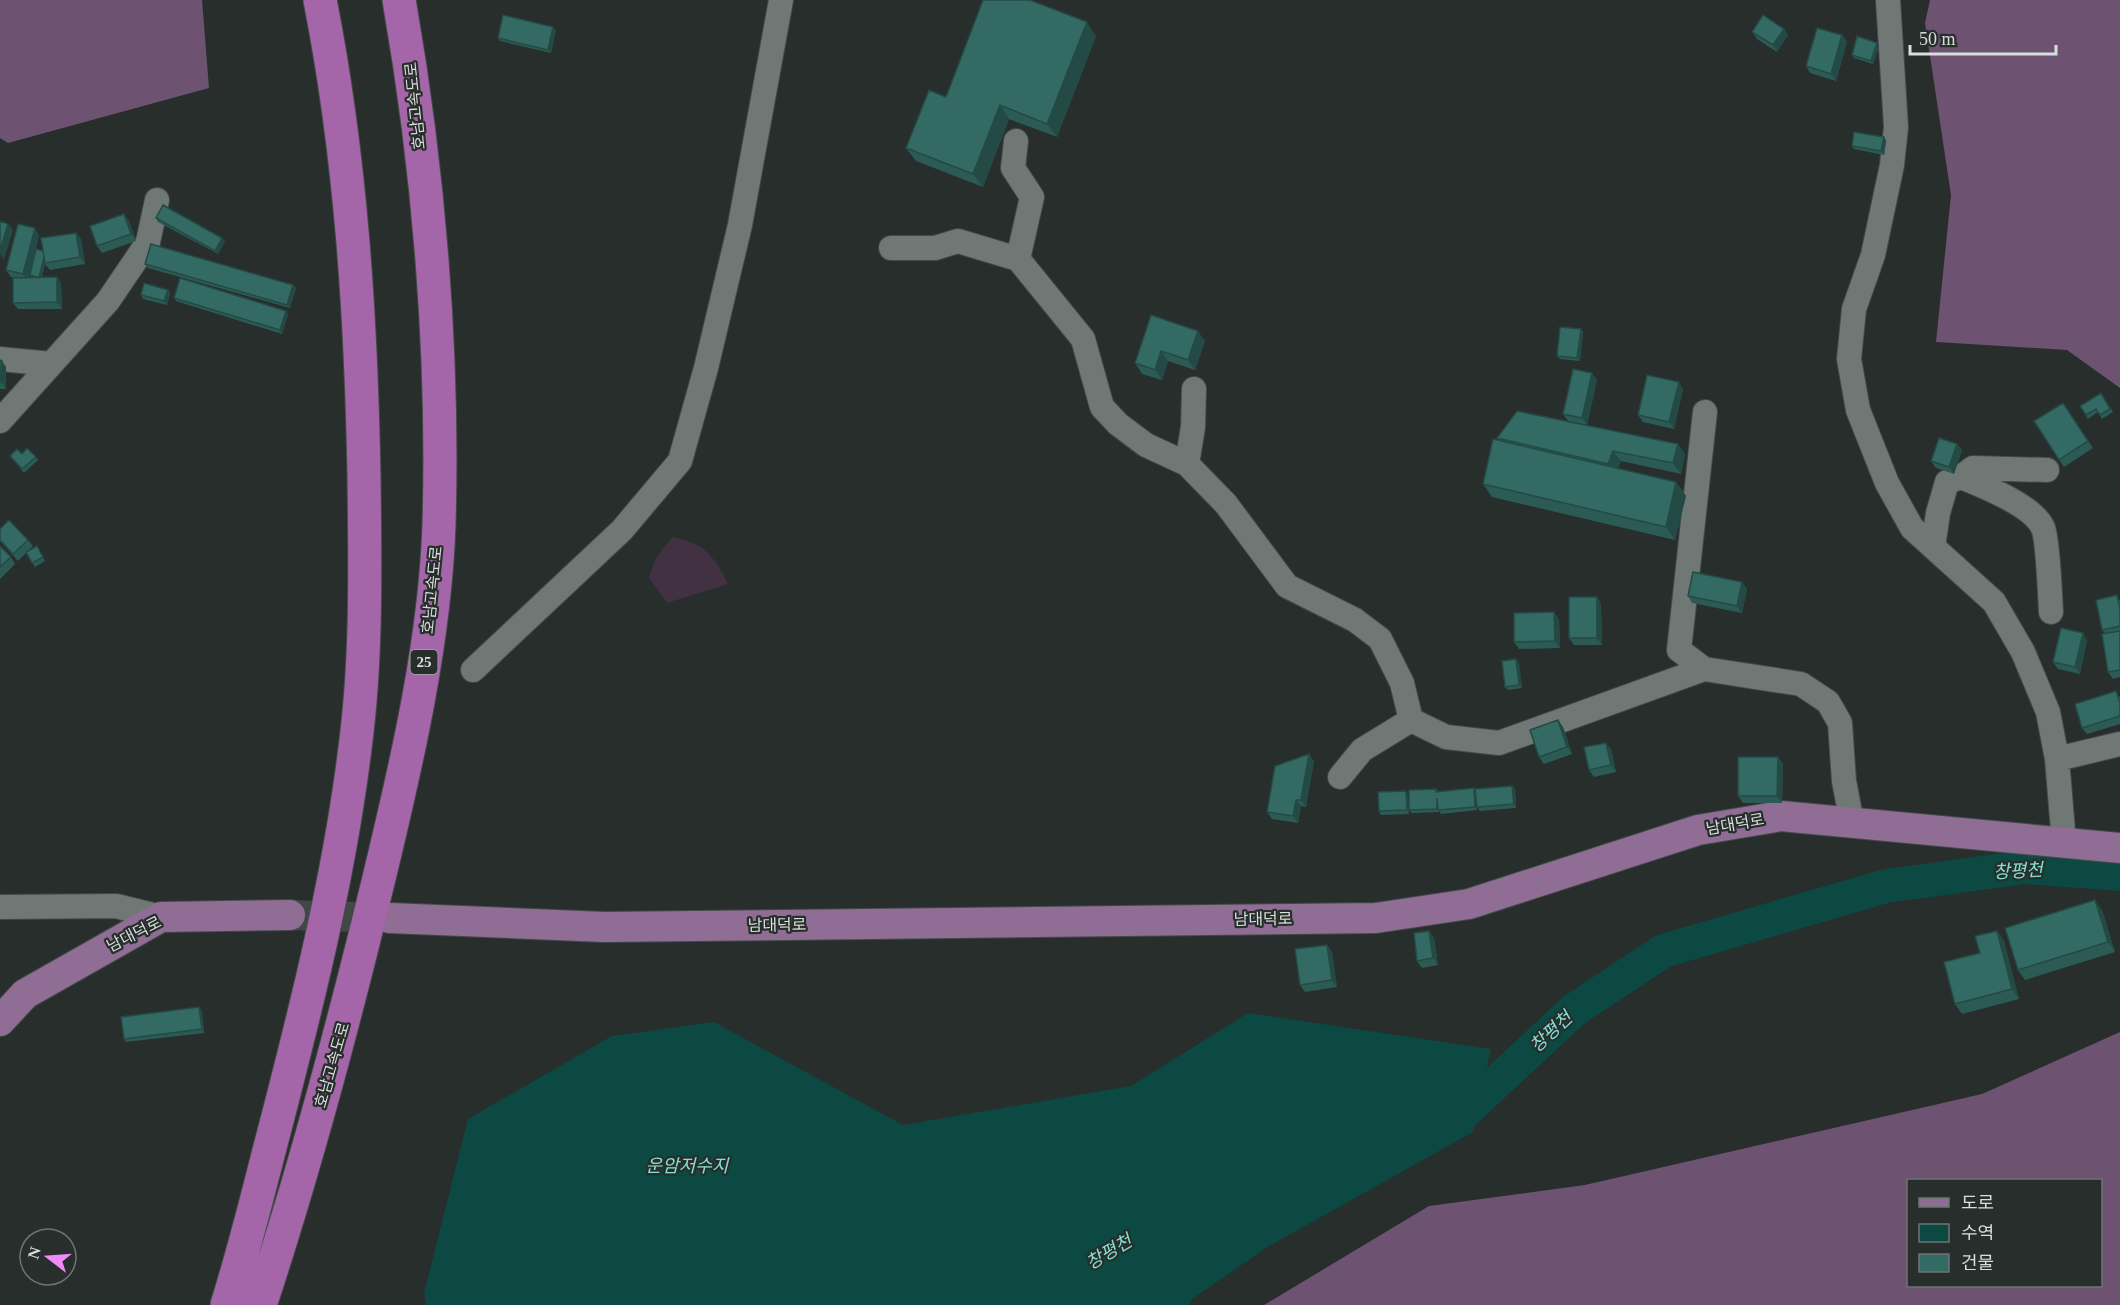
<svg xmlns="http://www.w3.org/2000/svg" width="2120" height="1305" font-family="'Times New Roman','Noto Sans KR',serif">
	<rect width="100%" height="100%" fill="#272e2c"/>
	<path fill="#423043" d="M672,537C704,542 714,556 728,584L667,603L649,578L655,559Z"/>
	<path fill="#6e5271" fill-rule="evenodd" d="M0,0H202L209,88L8,143L0,138Z
		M1930,0H2120V388L2067,350L1936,342L1951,195L1925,23Z
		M2120,1032V1305H1264L1429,1206L1585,1185L1982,1094ZM2100,1180V1286H1908V1180Z"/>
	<path fill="#0c4942" d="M1248,1013L1491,1049L1473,1132L1269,1246L1192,1299L1189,1305H426L424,1293L468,1119L612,1036L714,1022L903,1125L1131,1086Z"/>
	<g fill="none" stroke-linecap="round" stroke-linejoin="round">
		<path stroke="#0c4942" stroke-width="34" d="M1441,1122L1458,1118L1574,1010L1663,951L1886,886L2025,867L2120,874"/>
		<path stroke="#424846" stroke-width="30" stroke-dasharray="30 15" stroke-linecap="butt" d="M290,915L390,918"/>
		<g stroke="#444a49" stroke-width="26">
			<path id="minor" d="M1888,0L1896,127L1892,165L1873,255L1854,309L1849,359L1858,410L1887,483L1912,528L1994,602L2023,652L2048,712L2057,759
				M1016,141L1013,168L1032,197L1018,259L1083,339L1102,407L1118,424L1146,445L1187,464
				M891,248H935L958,241L1018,259
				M0,359L51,364
				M1194,389L1193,427L1187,464L1226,504L1287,586L1355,620L1380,639L1402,683L1411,720
				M0,421L108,301L148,242L157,200
				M1961,477L1973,468L2047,470
				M1933,547L1938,513L1947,482L1961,477C1983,486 2033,505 2043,528C2048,539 2050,596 2051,612
				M1704,669L1679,650L1705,412
				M473,670L622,530L680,461L706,368L740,225L781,0
				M1340,777L1362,750L1411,720L1446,737L1499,743L1704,669L1801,684L1828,702L1840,723L1844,781L1852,823
				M2064,843L2057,759L2120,744
				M0,907L116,906L161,917"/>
		</g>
		<g stroke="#444a49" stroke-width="32">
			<path id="major" d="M390,918L604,927L1376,918L1469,904L1698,830L1781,816L2120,848
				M0,1021L25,994L161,917L290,915"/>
		</g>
		<g stroke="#444a49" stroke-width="35">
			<path id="highway" d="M227,1305C245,1248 259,1189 274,1132C307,1005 339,878 355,748C367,658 365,566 364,476C361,316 351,157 320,0
				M260,1305C307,1163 345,1019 380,874C407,762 435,641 439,525C444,353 429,170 399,0"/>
		</g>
		<use href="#minor" stroke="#707876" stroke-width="24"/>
		<use href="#major" stroke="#8f6d95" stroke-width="30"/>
		<use href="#highway" stroke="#a466a9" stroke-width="33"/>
	</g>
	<path fill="#2c5b55" d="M1784,29L1788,35L1777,52L1757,39L1752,32Z
		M556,30L551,53L500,41L498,38Z
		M1842,35L1847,42L1836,81L1810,73L1806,66Z
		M1096,36L1057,137L1009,119L983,187L916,161L906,148L946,97Z
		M1879,46L1873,64L1854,58L1852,55Z
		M1884,137L1886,141L1884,155L1854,149L1852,146Z
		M124,214L129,221L136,241L102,253L97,246Z
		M156,218L225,241L218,254L158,222Z
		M76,233L81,239L85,264L50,270L45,264L42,278L57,277L61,284L62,309H18L13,303L16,278L11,277L6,270L39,235L29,278H32L30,275L43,251Z
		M145,264L293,285L296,288L290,308L148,268Z
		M168,290L170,293L167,305L143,299L141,295Z
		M174,298L288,314L282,334L176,301Z
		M1151,315L1205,341L1195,370L1168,361L1162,380L1142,374L1135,363Z
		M1581,329L1583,332L1580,361L1560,359L1557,356Z
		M0,360L6,367V389H0Z
		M1597,380L1587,425L1568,421L1563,414Z
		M1683,389L1674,429L1643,422L1638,415Z
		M2101,393L2113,412L2102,419L2098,412L2088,419L2080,406Z
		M2063,403L2093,448L2064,467L2034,421Z
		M1497,438L1678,444L1685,454L1681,474L1621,461L1618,469L1676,482L1686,496L1675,540L1492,497L1483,484L1499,441Z
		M1957,444L1962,450L1954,474L1936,468L1931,461Z
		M22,454L36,457L38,460L24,473L10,456Z
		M0,529L28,540L33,546L28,551L39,550L45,561L35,567L26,553L18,561L0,541Z
		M0,546L11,557L15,564L0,579Z
		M1747,589L1742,613L1692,603L1688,596Z
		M1597,597L1601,604L1602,645H1574L1569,638Z
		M2120,599V677L2113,679L2108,672L2105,634L2102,630Z
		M1559,619L1560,648L1519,649L1514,642Z
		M2087,640L2080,674L2058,669L2053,662Z
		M1519,663L1522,688L1508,690L1505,687Z
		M2120,696V724L2087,734L2082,728Z
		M1558,720L1563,727L1572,754L1544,764L1539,757Z
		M1611,749L1616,772L1594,777L1589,770Z
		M1778,757L1783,764L1782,803H1743L1738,796Z
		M1314,761L1306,807L1301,806L1298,823L1272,819L1267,812Z
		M1512,786L1515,789L1516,808L1480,811L1477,807V810L1441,814L1439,811V812L1412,813L1409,810L1436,789L1438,791L1474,788L1476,791Z
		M1406,791L1409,814L1381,815L1379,811Z
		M2102,910L2115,952L2025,980L2018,970Z
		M1429,931L1434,938L1438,965L1422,968L1417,961Z
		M1997,931L2004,941L2019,999L1962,1014L1955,1004L1980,953Z
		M1327,945L1332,952L1337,987L1305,992L1300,985Z
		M199,1007L202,1011L204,1033L126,1042L124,1039Z"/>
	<path fill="#244a45" d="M1087,22L1096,36L1057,137L1047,124Z
		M553,27L556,30L551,53L548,50Z
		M1784,29L1788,35L1777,52L1773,45Z
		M1842,35L1847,42L1836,81L1831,74Z
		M1877,43L1879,46L1873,64L1871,61Z
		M1000,105L1009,119L983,187L973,174Z
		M1884,137L1886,141L1884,155L1881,151Z
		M124,214L129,221L136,241L131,234Z
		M8,224L13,230L4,260L0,254V251Z
		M35,228L39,235L28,281L23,274Z
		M76,233L81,239L85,264L80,257Z
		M222,238L225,241L218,254L215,251Z
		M45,252L47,255L41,281L39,278Z
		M57,277L61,284L62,309L57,302Z
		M293,285L296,288L290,308L287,305Z
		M168,290L170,293L167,305L164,301Z
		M286,311L288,314L282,334L280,330Z
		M1581,329L1583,332L1580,361L1577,358Z
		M1198,331L1205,341L1195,370L1188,360Z
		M1161,351L1168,361L1162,380L1155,370Z
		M2,361L6,367V389L1,382Z
		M1592,373L1597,380L1587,425L1582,418Z
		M1679,382L1683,389L1674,429L1669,422Z
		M1678,444L1685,454L1681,474L1673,463Z
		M1957,444L1962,450L1954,474L1949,467Z
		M1613,451L1621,461L1615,474L1608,464Z
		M1676,482L1686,496L1675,540L1666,527Z
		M1742,582L1747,589L1742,613L1737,606Z
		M1597,597L1601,604L1602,645L1597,638Z
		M1554,612L1559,619L1560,648L1555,641Z
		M2083,633L2087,640L2080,674L2075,667Z
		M1516,659L1519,663L1522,688L1519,685Z
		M1558,720L1563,727L1572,754L1567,747Z
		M1606,743L1611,749L1616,772L1611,765Z
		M1309,754L1314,761L1306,807L1301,800Z
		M1778,757L1783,764L1782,803L1777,796Z
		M1512,786L1515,789L1516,808L1514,804Z
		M1474,788L1476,792L1477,810L1475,807Z
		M1406,791L1408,794L1409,814L1407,810Z
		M1296,800L1301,806L1298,823L1293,816Z
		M2095,900L2102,910L2115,952L2108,942Z
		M1429,931L1434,938L1438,965L1433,958Z
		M1997,931L2004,941L2019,999L2012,989Z
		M1327,945L1332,952L1337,987L1332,980Z
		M199,1007L202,1011L204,1033L202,1029Z"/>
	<path fill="#336a63" stroke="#244a45" stroke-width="1.5" d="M983,0H1030L1087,22L1047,124L1000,105L973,174L906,148L929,90L946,97Z
		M503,15L553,27L548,50L498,38Z
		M1763,15L1784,29L1773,45L1752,32Z
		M1817,28L1842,35L1831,74L1806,66Z
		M1857,36L1877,43L1871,61L1852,55Z
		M1854,132L1884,137L1881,151L1852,146Z
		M163,205L222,238L215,251L156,218Z
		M124,214L131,234L97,246L90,226Z
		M0,221L8,224L0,251Z
		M18,224L35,228L23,274L6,270Z
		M76,233L80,257L45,263L41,238Z
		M151,244L293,285L287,305L145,264Z
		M36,249L43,251L44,257L39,278L30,275Z
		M57,277V302L13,303V278Z
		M180,278L286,311L280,330L174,298Z
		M144,283L168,290L164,301L141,295Z
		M1151,315L1198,331L1188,360L1161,351L1155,370L1135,363Z
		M1560,327L1581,329L1577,358L1557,356Z
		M0,360L2,361L1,382H0Z
		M1573,369L1592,373L1582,418L1563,414Z
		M1647,375L1679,382L1669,422L1638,415Z
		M2101,393L2110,409L2100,415L2096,409L2086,415L2080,406Z
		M2063,403L2088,441L2059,460L2034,421Z
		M1517,411L1678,444L1673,463L1613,451L1608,464L1497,438Z
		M1939,438L1957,444L1949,467L1931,461Z
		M1493,439L1676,482L1666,527L1483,484Z
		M27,448L36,457L22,469L10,456L17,449L22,454Z
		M9,520L28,540L13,554L0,540V529Z
		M0,546L11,557L0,567Z
		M37,546L43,557L32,563L26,552Z
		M1693,572L1742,582L1737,606L1688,596Z
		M2117,595L2120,609V626L2102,630L2096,600Z
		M1569,597H1597V638H1569Z
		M1554,612L1555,641L1514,642V613Z
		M2061,628L2083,633L2075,667L2053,662Z
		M2120,631V670L2108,672L2102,634Z
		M1516,659L1519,685L1505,687L1502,661Z
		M2116,691L2120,703V716L2082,728L2075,704Z
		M1558,720L1567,747L1539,757L1530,730Z
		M1606,743L1611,765L1589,770L1584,747Z
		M1309,754L1301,800H1296L1293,816L1267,812L1275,766Z
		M1738,757H1778L1777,796H1738Z
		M1512,786L1514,804L1477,807L1475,789Z
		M1474,788L1475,807L1438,810L1437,798V809L1409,810V790L1436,789V792Z
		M1406,791L1407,810L1379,811L1378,792Z
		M2095,900L2108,942L2018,970L2005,928Z
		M1429,931L1433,958L1417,961L1414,933Z
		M1997,931L2012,989L1955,1004L1944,962L1980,953L1975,936Z
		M1327,945L1332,980L1300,985L1295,949Z
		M199,1007L202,1029L124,1039L121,1017Z"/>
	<g text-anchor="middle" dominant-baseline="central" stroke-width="4.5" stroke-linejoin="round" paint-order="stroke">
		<rect fill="#272e2c" stroke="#a4a8a7" stroke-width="1.5" x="410.5" y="650" width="27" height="24" rx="4.5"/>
		<g font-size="15" font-weight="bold" fill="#d9dddc">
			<text x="424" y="662">25</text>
		</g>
		<g font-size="16" fill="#d9dddc" stroke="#272e2c">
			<text transform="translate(415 106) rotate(-96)">호남고속도로</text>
			<text transform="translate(432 590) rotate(-84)">호남고속도로</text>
			<text transform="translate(1735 824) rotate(-10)">남대덕로</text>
			<text transform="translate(1263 919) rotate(-1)">남대덕로</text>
			<text transform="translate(777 925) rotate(-1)">남대덕로</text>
			<text transform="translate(134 934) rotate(-27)">남대덕로</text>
			<text transform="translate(332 1065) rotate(-74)">호남고속도로</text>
		</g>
		<g font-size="18" font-style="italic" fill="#85e0d3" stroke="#272e2c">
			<text transform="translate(2018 871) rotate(-3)">창평천</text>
			<text transform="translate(1551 1032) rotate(-43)">창평천</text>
			<text x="687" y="1166">운암저수지</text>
			<text transform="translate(1109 1252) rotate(-31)">창평천</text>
		</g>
	</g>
	<rect x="1907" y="1179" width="195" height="108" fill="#272e2c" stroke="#6e7472" stroke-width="1.5"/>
	<rect x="1919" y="1198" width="30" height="9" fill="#8f6d95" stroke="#6e7472" stroke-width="1.5"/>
	<text x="1961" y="1209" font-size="18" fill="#d9dddc">도로</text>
	<rect x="1919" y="1224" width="30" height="18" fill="#0c4942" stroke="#6e7472" stroke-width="1.5"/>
	<text x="1961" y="1239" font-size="18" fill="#d9dddc">수역</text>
	<rect x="1919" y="1254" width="30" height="18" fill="#336a63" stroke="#6e7472" stroke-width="1.5"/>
	<text x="1961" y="1269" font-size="18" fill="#d9dddc">건물</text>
	<g transform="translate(48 1257) rotate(287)"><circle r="28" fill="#272e2c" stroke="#6e7472" stroke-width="1.5"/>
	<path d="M0-4.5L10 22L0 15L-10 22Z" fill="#ee8bf8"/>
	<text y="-9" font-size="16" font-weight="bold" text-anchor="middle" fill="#d9dddc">N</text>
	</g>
	<path d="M1910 45v9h146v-9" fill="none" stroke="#d9dddc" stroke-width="3"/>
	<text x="1919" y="45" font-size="18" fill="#d9dddc" stroke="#272e2c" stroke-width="4.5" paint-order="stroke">50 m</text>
</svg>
